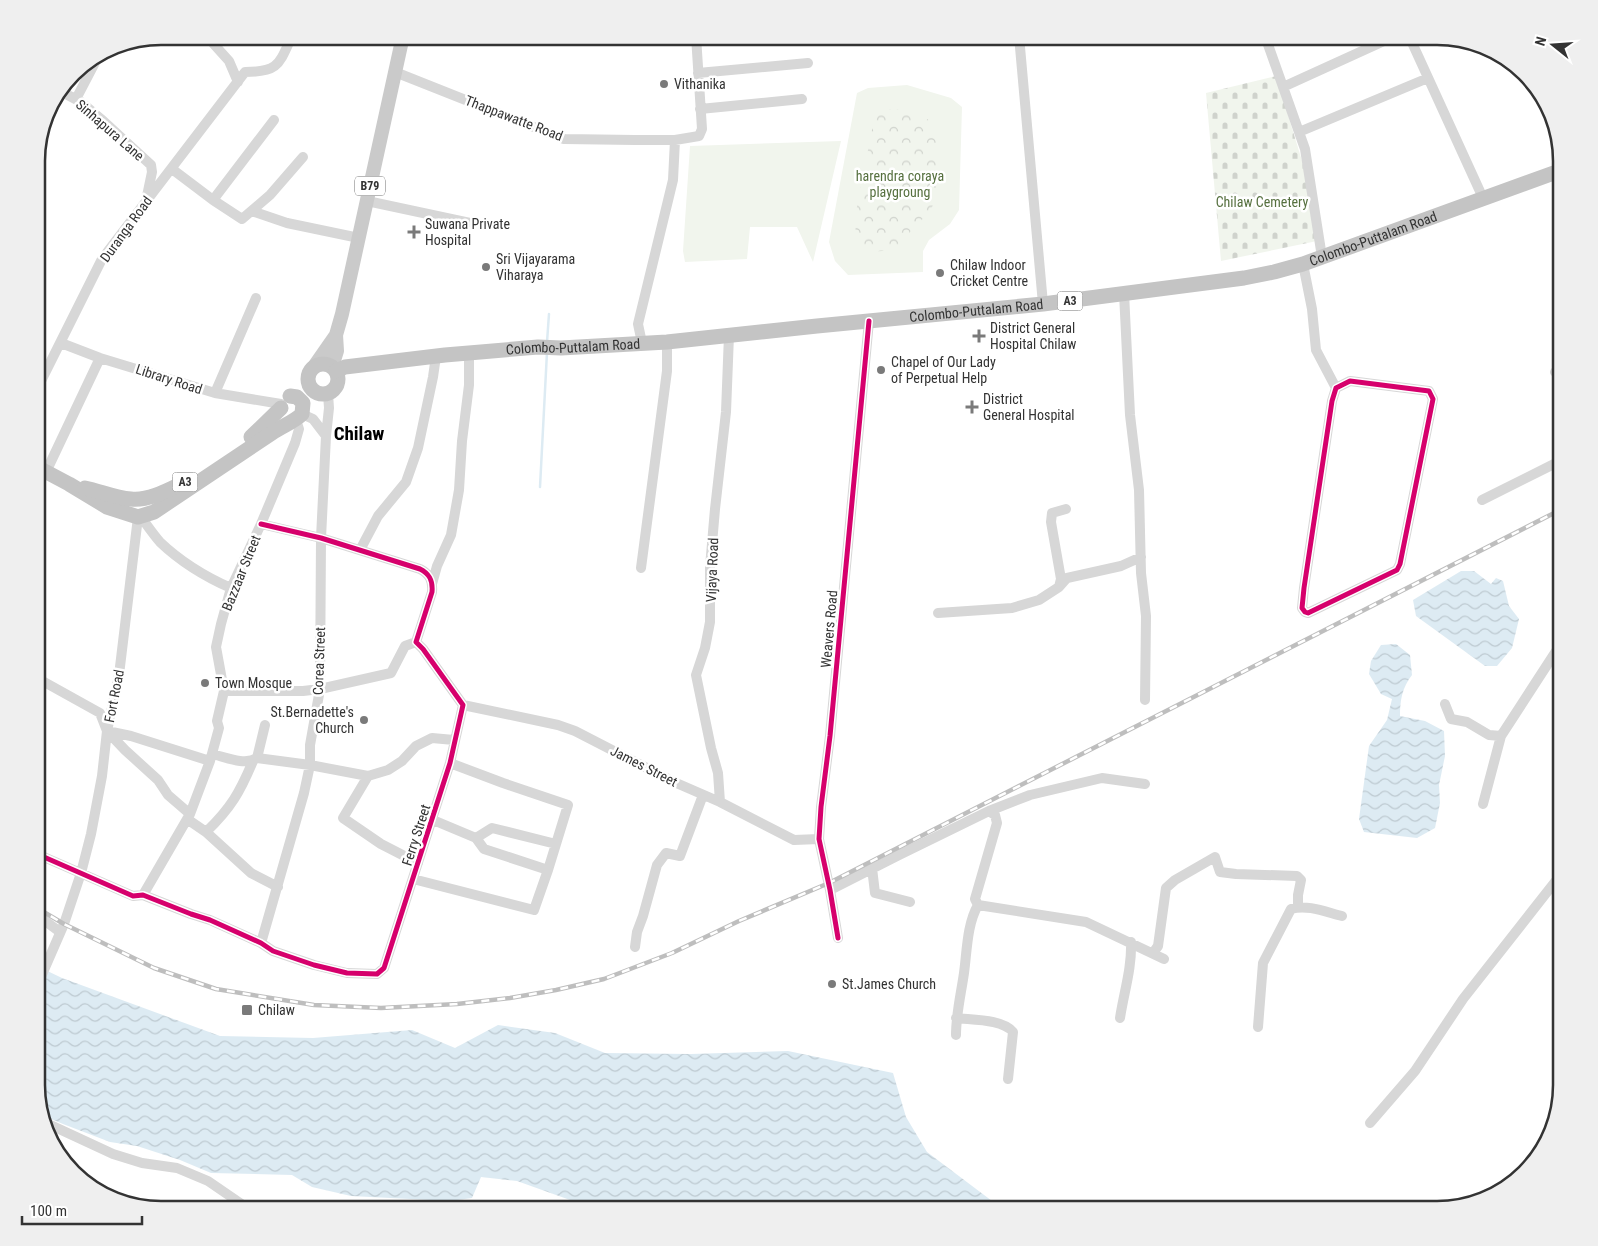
<svg xmlns="http://www.w3.org/2000/svg" width="1598" height="1246" font-family="'Roboto Condensed',sans-serif">
	<defs>
		<pattern id="cemetery-stones" width="16" height="16" patternUnits="userSpaceOnUse" patternTransform="scale(1.25)"><rect width="16" height="16" fill="#f1f5ed"/><path d="M2 7V4a2 2 0 0 1 4 0v3zM10 15v-3a2 2 0 0 1 4 0v3z" fill="#cfd2cc"/></pattern>
		<pattern id="park-crowns" width="20" height="18" patternUnits="userSpaceOnUse" patternTransform="scale(1.25)"><rect width="20" height="18" fill="#f1f5ed"/><path d="M2 6a3 3 0 1 1 6 0M12 15a3 3 0 1 1 6 0" fill="none" stroke="#cfd2cc"/></pattern>
		<pattern id="water-waves" width="16" height="10" patternUnits="userSpaceOnUse" patternTransform="scale(1.25)"><rect width="16" height="10" fill="#ddebf3"/><path d="M0 5q4-4 8 0t8 0" fill="none" stroke="#becad1"/></pattern>
	</defs>
	<rect width="100%" height="100%" fill="#fff"/>
	<path fill="#f1f5ed" d="M907,85L951,98L962,107L959,210L950,224L929,240L923,251V272L848,275L835,261L829,242L857,93L868,88Z
		M841,141L813,262L797,227H750L747,259L685,262L683,251L690,146Z"/>
	<path fill="url(#cemetery-stones)" d="M1276,76L1303,164L1317,241L1221,261L1206,93Z"/>
	<path fill="url(#park-crowns)" d="M876,109H901L916,115H922L935,125L939,193L929,213L912,229L899,250L866,252L856,239L855,217Z"/>
	<path fill="url(#water-waves)" d="M1461,571H1474L1491,584L1496,578L1503,581L1509,606L1519,619L1512,648L1497,666H1485L1416,616L1413,600Z
		M1396,644L1410,655L1412,675C1402,688 1400,700 1400,716L1425,721L1444,731L1445,756L1439,785L1440,803L1435,828L1417,838L1364,832L1359,819L1369,746L1387,720L1392,699L1381,694L1369,674L1371,661L1381,645Z
		M37,966L62,978L220,1036L313,1038L412,1030L455,1048L498,1025L555,1033L605,1053L691,1054L788,1051L893,1073L906,1117L927,1152L1004,1210H598L517,1181L481,1177L472,1198L450,1201L351,1196L312,1187L292,1175L211,1173L180,1160L137,1146L110,1142L63,1124L42,1115L37,1093Z"/>
	<g fill="none" stroke-linecap="round" stroke-linejoin="round">
		<path stroke="#ddebf3" stroke-width="2.5" d="M547,342L549,314
			M540,487L547,352"/>
		<path stroke="#d7d7d7" stroke-width="10" d="M210,36L211,41L229,61L238,82
			M1019,36L1043,304
			M1265,36L1305,149L1322,257
			M1409,36L1483,198
			M395,72L564,139L635,140H675L699,136L702,129L696,36
			M698,73L808,63
			M1283,87L1395,36
			M60,91L81,102L101,119L151,165L152,172L147,196
			M76,99L99,55
			M700,109L802,99
			M1299,132L1428,78
			M172,169L213,200L242,219L270,195L303,157
			M213,200L274,120
			M367,201L470,223
			M252,211L287,223L359,238
			M1303,264L1312,309L1316,350L1336,388
			M1124,293L1130,415L1139,490L1141,573L1146,616L1145,700
			M61,343L100,358L215,393L281,404
			M642,343L638,324L673,180L675,140
			M1555,372L1562,369
			M1350,381L1429,391L1433,399L1400,564L1397,570L1308,613L1305,612L1302,608L1304,588L1332,401L1336,388Z
			M37,389L102,259L245,72C279,72 279,64 292,36
			M215,393L256,298
			M302,414L313,419L326,436
			M46,472L100,358
			M1482,500L1562,460
			M141,517C147,525 153,534 160,542C180,561 206,577 231,588
			M360,550L378,516L406,482L418,448L433,377L436,356
			M641,568L667,371V342
			M432,584L437,566L451,535L459,490L462,441L469,385V353
			M1059,587L1061,579L1051,522L1052,513L1066,509
			M938,613L1012,608L1039,600L1059,587L1067,578L1121,566L1141,557
			M37,678L100,713L107,731L125,750L158,780L168,795L190,814
			M224,691H303L320,689L391,673L405,646L416,642
			M1445,704L1451,719L1467,722L1489,735L1501,736
			M463,705L558,725L575,731L674,782L720,802L794,840L819,839
			M107,731L131,736L210,761
			M212,754C225,757 245,766 257,758L310,765L368,776L388,770L402,761L416,746L432,738L454,740
			M257,758L265,725
			M368,776L343,818L381,844L418,863
			M720,802L718,773L711,748L696,675L705,648L710,622V567L715,509L726,412L729,335
			M1483,804L1501,736L1562,642
			M989,811L1030,795L1102,778L1145,784
			M187,819L206,832L251,873L278,887
			M433,820L476,838L484,849L548,870
			M206,832C231,808 240,792 253,761
			M476,838L492,828L556,844
			M37,854L133,896L143,895L191,914L210,920L261,943L273,951L314,965L347,973L377,974L384,968L450,763L463,705L423,649L416,642L432,592C433,581 430,574 420,569L321,538L261,524
			M872,868L875,893L910,902
			M413,879L534,910L548,870L568,805L503,783L450,763
			M830,890L899,855L989,811L995,815L997,823L975,899L978,905L1086,922L1164,959
			M143,895L190,814L210,761L219,728L217,721L224,691L216,647L221,624L231,588L261,524L295,443L299,429L296,420
			M37,915L60,932
			M838,938L830,890L819,839L821,807L830,736L869,321
			M261,943L304,793L310,765V745L320,689L321,538L326,436L329,408L328,394
			M635,947L637,932L643,916L657,865L666,853L680,856L703,795
			M1153,953L1158,946L1166,888L1175,880L1215,857L1220,872L1236,874L1297,876L1301,880L1298,895V907
			M37,986L64,924L81,873L91,834L102,776L107,731L119,675L138,517
			M956,1018C972,1020 1003,1019 1013,1032L1008,1079
			M1120,1018C1124,992 1132,968 1131,942
			M1258,1027L1263,963L1291,909C1307,904 1326,912 1342,916
			M956,1035C956,1014 961,994 964,973C967,951 967,924 978,905
			M44,1122L113,1154L142,1163L177,1168L208,1181L243,1205L245,1210
			M1370,1123L1415,1071L1463,999L1562,873"/>
		<path stroke="#cacaca" stroke-width="14" d="M332,367L337,351L336,335
			M313,368L336,335L342,314L403,36"/>
		<g stroke="#c4c4c4" stroke-width="15">
			<circle cx="323" cy="379" r="15"/>
			<path id="s1" d="M336,371L345,367L445,355L538,347L561,348L667,342L817,326L1043,304L1244,278L1274,272L1303,264L1562,170"/>
			<path d="M251,437L281,408"/>
			<path d="M37,467L69,484L107,507L138,517L154,512L272,433C282,426 294,422 302,414L303,403L297,397L290,396"/>
			<path d="M85,488C100,491 115,498 131,499C150,501 170,489 187,481"/>
		</g>
		<g stroke="#bebebe" stroke-width="4.5">
			<path id="rail" d="M37,908L64,924L154,968L216,989L314,1005L381,1008L457,1004L510,998L556,990L604,979L672,953L739,921L829,883L1562,509"/>
		</g>
		<use href="#rail" stroke="#fff" stroke-width="2.5" stroke-dasharray="8" stroke-linecap="butt"/>
		<g stroke="#fff" stroke-width="8">
			<path id="cycleway" d="M1350,381L1429,391L1433,399L1400,564L1397,570L1308,613L1305,612L1302,608L1304,588L1332,401L1336,388Z
				M37,854L133,896L143,895L191,914L210,920L261,943L273,951L314,965L347,973L377,974L384,968L450,763L463,705L423,649L416,642L432,592C433,581 430,574 420,569L321,538L261,524
				M838,938L830,890L819,839L821,807L830,736L869,321"/>
		</g>
		<use href="#cycleway" stroke="#d6006c" stroke-width="5"/>
	</g>
	<g fill="#7a7a7a" stroke="#fff" stroke-width="2">
		<circle cx="664" cy="84" r="5"/>
		<path d="M411.5 224.5h5v5h5v5h-5v5h-5v-5h-5v-5h5z"/>
		<circle cx="486" cy="267" r="5"/>
		<circle cx="940" cy="273" r="5"/>
		<path d="M976.5 328.5h5v5h5v5h-5v5h-5v-5h-5v-5h5z"/>
		<circle cx="881" cy="370" r="5"/>
		<path d="M969.5 399.5h5v5h5v5h-5v5h-5v-5h-5v-5h5z"/>
		<circle cx="205" cy="683" r="5"/>
		<circle cx="364" cy="720" r="5"/>
		<circle cx="832" cy="984" r="5"/>
		<rect x="241" y="1004" width="12" height="12" rx="2.5"/>
	</g>
	<g text-anchor="middle" dominant-baseline="central" stroke-width="5" stroke-linejoin="round" paint-order="stroke">
		<g fill="#fff" stroke="#707070" stroke-width="1">
			<rect x="355" y="176.5" width="30" height="19" rx="4"/>
			<rect x="1057.5" y="291.5" width="25" height="19" rx="4"/>
			<rect x="172.5" y="472.5" width="25" height="19" rx="4"/>
		</g>
		<g font-size="12" font-weight="bold" fill="#333">
			<text x="370" y="186">B79</text>
			<text x="1070" y="301">A3</text>
			<text x="185" y="482">A3</text>
		</g>
		<g font-size="14" fill="#333" stroke="#fff" text-anchor="start">
			<text x="674" y="84">Vithanika</text>
			<text x="425" y="224">Suwana Private<tspan x="425" dy="16">Hospital</tspan></text>
			<text x="496" y="259">Sri Vijayarama<tspan x="496" dy="16">Viharaya</tspan></text>
			<text x="950" y="265">Chilaw Indoor<tspan x="950" dy="16">Cricket Centre</tspan></text>
			<text x="990" y="328">District General<tspan x="990" dy="16">Hospital Chilaw</tspan></text>
			<text x="891" y="362">Chapel of Our Lady<tspan x="891" dy="16">of Perpetual Help</tspan></text>
			<text x="983" y="399">District<tspan x="983" dy="16">General Hospital</tspan></text>
			<text x="215" y="683">Town Mosque</text>
			<text x="354" y="712" text-anchor="end">St.Bernadette's<tspan x="354" dy="16">Church</tspan></text>
			<text x="842" y="984">St.James Church</text>
			<text x="258" y="1010">Chilaw</text>
		</g>
		<g font-size="14" fill="#333" stroke="#fff">
			<text transform="translate(514 118) rotate(21)">Thappawatte Road</text>
			<text transform="translate(110 130) rotate(41)">Sinhapura Lane</text>
			<text transform="translate(126 229) rotate(-54)">Duranga Road</text>
			<text stroke="none"><textPath href="#s1" startOffset="1049">Colombo-Puttalam Road</textPath></text>
			<text stroke="none"><textPath href="#s1" startOffset="644">Colombo-Puttalam Road</textPath></text>
			<text stroke="none"><textPath href="#s1" startOffset="239">Colombo-Puttalam Road</textPath></text>
			<text transform="translate(169 379) rotate(18)">Library Road</text>
			<text transform="translate(712 570) rotate(-88)">Vijaya Road</text>
			<text transform="translate(241 573) rotate(-68)">Bazzaar Street</text>
			<text transform="translate(829 629) rotate(-85)">Weavers Road</text>
			<text transform="translate(319 661) rotate(-88)">Corea Street</text>
			<text transform="translate(114 696) rotate(-79)">Fort Road</text>
			<text transform="translate(644 766) rotate(27)">James Street</text>
			<text transform="translate(416 835) rotate(-72)">Ferry Street</text>
		</g>
		<g font-size="14" fill="#56703f" stroke="#fff">
			<text x="900" y="176">harendra coraya<tspan x="900" dy="16">playgroung</tspan></text>
			<text x="1262" y="202">Chilaw Cemetery</text>
		</g>
		<g font-size="19" font-weight="bold" fill="#000" stroke="#fff">
			<text x="359" y="433">Chilaw</text>
		</g>
	</g>
	<path d="M0 0H1598V1246H0ZM161 45H1437A116 116 0 0 1 1553 161V1085A116 116 0 0 1 1437 1201H161A116 116 0 0 1 45 1085V161A116 116 0 0 1 161 45Z" fill="#efefef" fill-rule="evenodd"/>
	<path fill="none" stroke="#333" stroke-width="2.5" d="M161 45H1437A116 116 0 0 1 1553 161V1085A116 116 0 0 1 1437 1201H161A116 116 0 0 1 45 1085V161A116 116 0 0 1 161 45Z"/>
	<g transform="translate(1553 45) rotate(287)" stroke="#ffffff" stroke-width="4" paint-order="stroke">
	<path d="M0-4L9 19L0 12L-9 19Z" fill="#333333"/>
	<text y="-8" font-size="14" font-weight="bold" text-anchor="middle" fill="#333333">N</text>
	</g>
	<path d="M22 1216v8h120v-8" fill="none" stroke="#333333" stroke-width="2.5"/>
	<text x="30" y="1216" font-size="15" fill="#333333" stroke="#ffffff" stroke-width="4" paint-order="stroke">100 m</text>
</svg>
